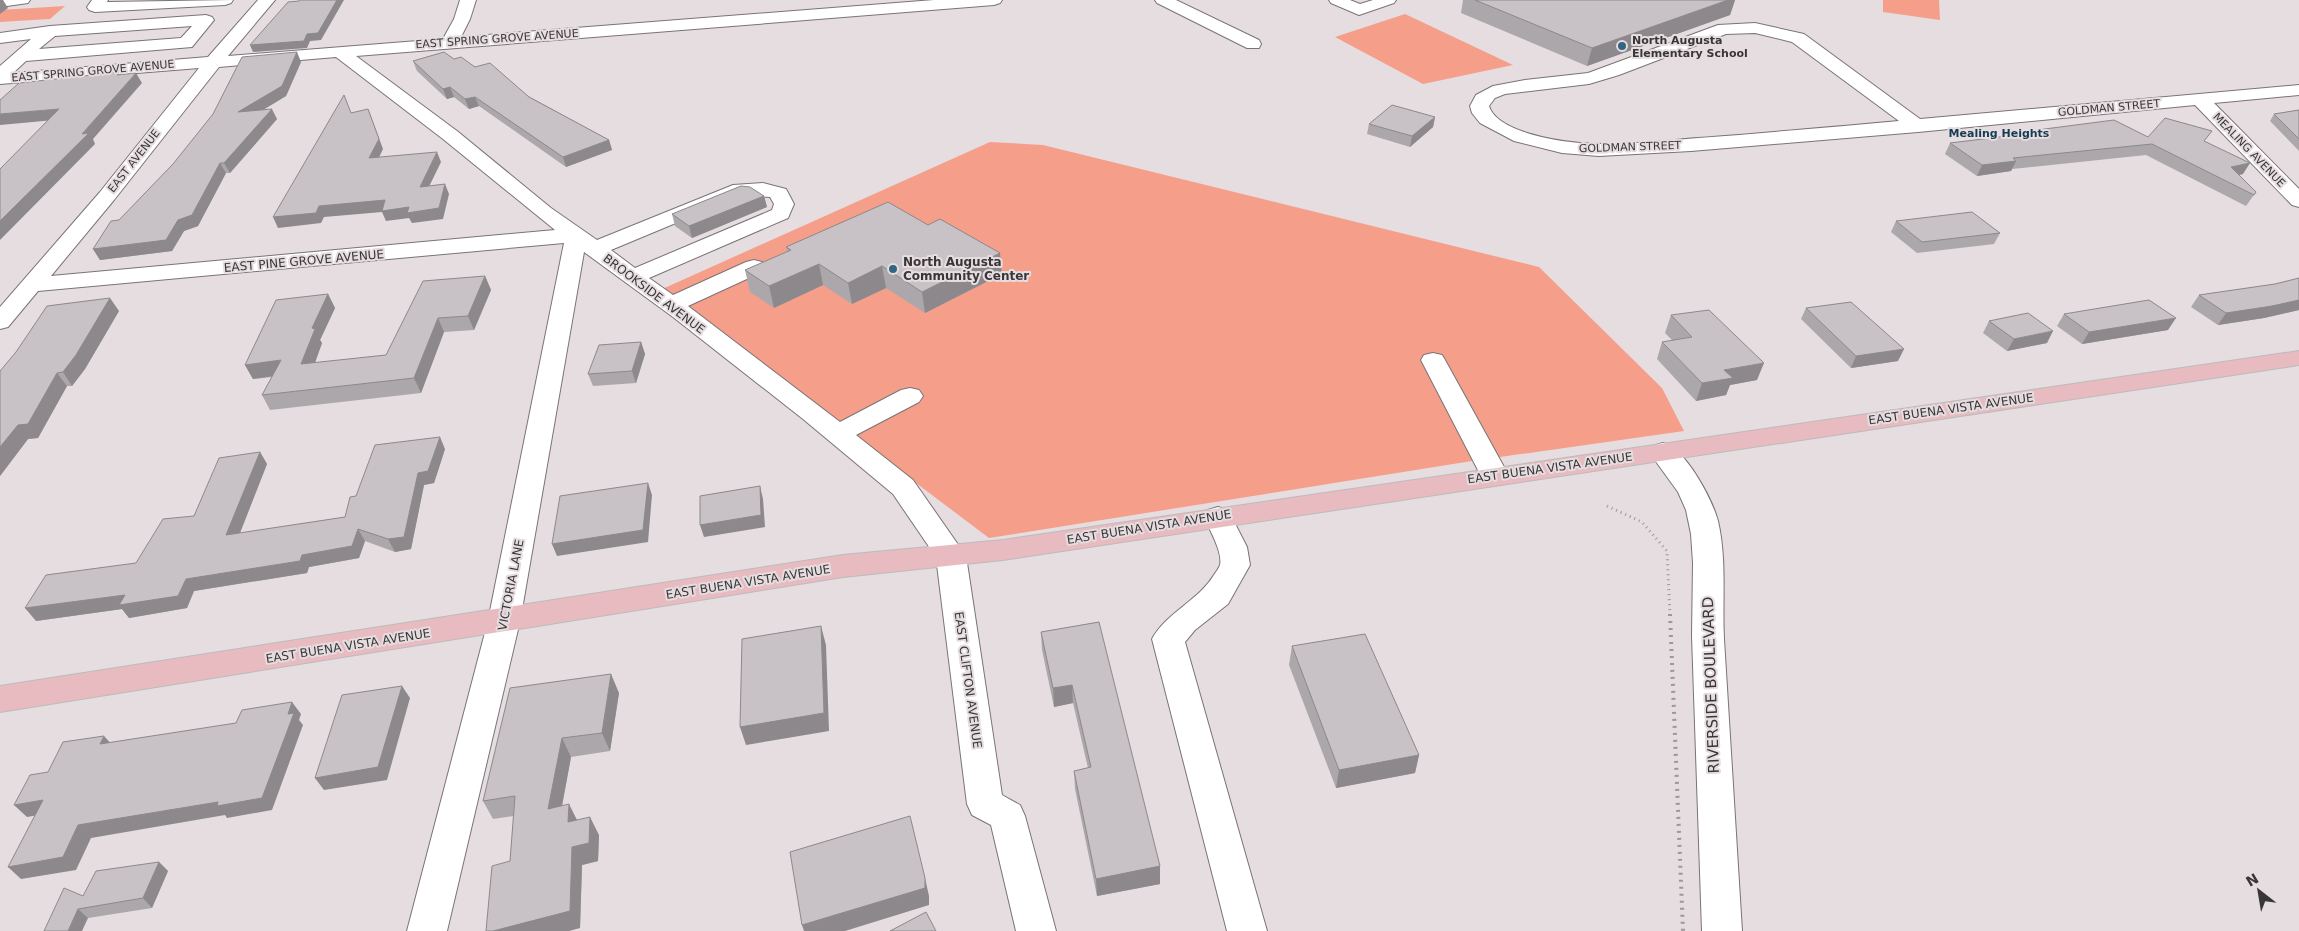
<svg xmlns="http://www.w3.org/2000/svg" width="2299" height="931" font-family="'DejaVu Sans',sans-serif">
	<rect width="100%" height="100%" fill="#e5dde0"/>
	<path fill="#f59f8a" d="M1883,0H1939L1940,20L1883,12Z
		M65,6L50,19L0,22V10Z
		M1405,14L1513,65L1423,84L1335,37Z
		M990,142L1043,145L1539,267L1662,388L1684,431L1472,461L989,538L660,290Z"/>
	<g fill="none" stroke-linecap="round" stroke-linejoin="round">
		<g stroke="#7a7376" stroke-width="2">
			<path id="minor" d="M0,0H30L28,3L0,7Z
				M92,0H108L107,2L233,0L231,3L225,5L95,12L89,10L87,7Z
				M258,0H275L228,56L443,39L454,19L460,0H476L470,19L461,37L934,0H1002L1000,3L994,5L356,56L457,131L551,208L597,240L733,185L763,183L786,189L794,204L788,218L649,278L673,295L746,262L754,260L762,262L765,267L762,272L688,306L840,422L901,390L910,388L919,390L923,396L919,402L856,435L913,480L966,556L1002,795L1020,805L1025,816L1056,931H1016L991,825L972,815L967,804L936,557L893,494L803,419L673,317L584,252L520,621L447,931H407L488,621L564,243L38,291L8,327L0,329V307L100,192L199,68L0,84V66L31,39L0,43V33L50,26L206,15L212,17L214,20L192,47L26,61L13,73L208,57ZM192,26L181,38L39,49L55,36ZM336,57L443,139L555,230L51,276L114,200L219,67ZM743,195L770,197L774,204L772,210L635,268L611,250Z
				M1155,0H1176L1259,40L1261,44L1259,48H1247L1157,3Z
				M1329,0H1350L1360,4L1373,0H1396L1394,3L1359,15L1331,3Z
				M1755,23L1804,34L1920,119L2299,85V95L2214,103L2299,189V207L2292,205L2195,105L1918,132L1691,151L1599,156L1562,153L1514,141L1480,123L1472,113L1470,106L1476,95L1493,86L1525,80L1588,73L1718,25ZM1755,33L1792,42L1899,121C1832,127 1765,133 1698,138C1659,141 1619,146 1580,143C1557,141 1497,132 1489,106L1495,98L1505,94L1589,84L1619,75L1726,34Z
				M1433,353L1442,355L1445,360L1509,476L1505,483L1495,485L1485,483L1481,476L1421,360L1424,355Z
				M1663,443C1686,449 1712,499 1718,521C1727,560 1722,600 1724,639C1730,736 1736,834 1742,931H1702L1692,636L1693,563L1691,534L1686,510L1678,492L1649,452L1653,446Z
				M1218,507L1228,510L1247,547L1250,565L1228,604L1195,630L1185,642L1267,931H1227L1152,639C1167,612 1198,601 1214,575C1216,572 1219,568 1220,565C1223,552 1209,529 1204,517L1208,510Z"/>
		</g>
		<g stroke="#bcbbbb" stroke-width="2">
			<path id="major" d="M2299,351V365L1003,560L843,577L0,712V686L843,555L1003,540Z"/>
		</g>
		<path stroke="#9d9799" stroke-width="3" stroke-dasharray="1 4" stroke-linecap="butt" d="M1607,506L1642,522L1667,551L1670,615"/>
		<path stroke="#9d9799" stroke-width="4" stroke-dasharray="2 5" stroke-linecap="butt" d="M1670,614L1683,931"/>
		<use href="#minor" fill="#fff" fill-rule="evenodd"/>
		<use href="#major" fill="#e7bbc0" fill-rule="evenodd"/>
	</g>
	<path fill="#aca7ab" d="M1463,0H1735L1730,15L1587,66L1461,13Z
		M454,59L475,67L609,140L612,150L566,167L479,106L469,109L454,97L447,99L417,71L413,61Z
		M301,62L286,96L263,110L277,119L230,173H226L198,226L184,231L172,251L100,260L93,249L119,220Z
		M2299,110V151L2270,121L2274,114Z
		M1435,117L1433,127L1410,147L1367,134L1369,124Z
		M2037,130L2206,142L2243,174L2239,175L2256,192L2246,206L2146,155L2012,169L2011,171L1977,176L1945,154L1950,143L2036,133Z
		M764,196L767,207L692,238L675,226L672,214Z
		M1896,221L2000,233L1994,244L1917,253L1891,232Z
		M786,247L1002,274L925,313L886,288L852,304L823,285L774,308L750,292L745,270L787,252Z
		M485,276L491,290L474,330L444,332L421,393L270,410L262,395L272,377L253,379L245,365L328,294L335,308L320,340L322,343L315,363L386,355Z
		M2299,278V310L2264,318L2218,325L2191,307L2199,295L2275,284Z
		M1806,308L1898,361L1851,368L1801,319Z
		M119,311L85,369L72,386H67L38,438L28,439L0,476V371Z
		M2064,314L2168,330L2082,344L2057,326Z
		M1671,315L1757,380L1730,385L1726,395L1696,401L1657,359L1662,342L1672,340L1665,333Z
		M1989,321L2047,343L2007,351L1983,333Z
		M641,342L645,354L636,383L593,386L588,374Z
		M445,449L434,483L424,485L411,549L395,552L365,541L359,558L309,567L307,573L194,591L187,608L129,618L122,609L36,621L136,563L194,516L260,452L267,464L240,533L345,517L356,496Z
		M1099,622L1160,884L1097,896L1075,789L1074,771L1088,768L1073,703L1054,707L1042,650L1041,632Z
		M1292,646L1419,755L1415,773L1336,788L1289,665Z
		M619,693L610,751L571,757L562,806L577,820L599,835L598,861L582,865L580,928L510,861L514,816L493,819L483,801Z
		M159,862L168,871L152,908L88,918L44,931L83,896Z"/>
	<path fill="#8c888b" d="M0,0H3L8,8L0,14Z
		M337,0H344L321,40L310,41L307,48L253,52L250,45L307,34Z
		M1728,0H1735L1730,15L1587,66L1592,48Z
		M297,52L301,62L286,96L243,122L238,112Z
		M136,73L142,83L93,139L95,144L0,240V221L82,134Z
		M450,87L454,97L447,99L443,89Z
		M475,97L479,106L469,109L465,99Z
		M59,109L65,119L0,125V114Z
		M272,109L277,119L230,173L224,163Z
		M368,109L383,149L374,168L369,158Z
		M1435,117L1433,127L1410,147L1412,136Z
		M609,140L612,150L566,167L563,157Z
		M437,152L441,162L424,197L420,187Z
		M2016,161L2011,171L1977,176L1982,165Z
		M220,163L226,173L198,226L184,231L172,251L100,260L93,249L178,220Z
		M2250,163L2243,174L2224,178L2231,167Z
		M445,184L449,194L443,219L412,223L409,218L386,221L382,212L324,217L321,223L278,228L273,217L319,206Z
		M764,196L767,207L692,238L689,226Z
		M1000,253L1002,274L925,313L922,292Z
		M819,264L823,285L774,308L769,286Z
		M882,266L886,288L852,304L848,283Z
		M485,276L491,290L474,330L468,316Z
		M328,294L335,308L320,340L322,343L309,379L301,364L312,328Z
		M110,298L119,311L85,369L72,386L63,372Z
		M2299,300V310L2264,318L2218,325L2226,313Z
		M438,318L444,332L421,393L414,378Z
		M2176,318L2168,330L2082,344L2089,332Z
		M2053,331L2047,343L2007,351L2014,339Z
		M641,342L645,354L636,383L632,371Z
		M1904,349L1898,361L1851,368L1856,356Z
		M281,360L289,374L253,379L245,365Z
		M1764,363L1757,380L1730,385L1726,395L1696,401L1702,383L1724,370Z
		M57,373L67,386L38,438L28,439L0,476V447Z
		M440,437L445,449L434,483L424,485L411,549L395,552L388,539L418,473Z
		M260,452L267,464L234,548L226,535Z
		M648,483L652,495L648,542L557,556L552,544Z
		M760,486L763,499L765,527L704,537L700,525Z
		M358,529L365,541L359,558L309,567L307,573L194,591L187,608L129,618L122,609L36,621L25,608L186,579L302,555Z
		M821,626L826,645L829,731L746,745L740,727Z
		M611,674L619,693L610,751L602,733Z
		M1072,685L1073,703L1054,707L1053,688Z
		M402,686L410,698L387,780L324,790L315,778Z
		M292,702L301,714L299,720L303,725L272,810L227,818L225,815L91,838L76,870L21,879L8,867L78,825L288,714Z
		M104,736L115,748L100,744Z
		M562,738L571,757L558,827L548,809Z
		M1419,755L1415,773L1336,788L1339,770Z
		M43,800L55,812L27,817L14,805Z
		M569,804L578,822H568Z
		M590,817L599,835L598,861L582,865L580,928L569,931H493L572,847Z
		M159,862L168,871L152,908L143,898Z
		M1160,866V884L1097,896L1096,879Z
		M925,878L929,896V905L845,931H804L802,925Z
		M78,909L88,918L82,931H68Z"/>
	<path fill="#c8c2c7" stroke="#8c888b" d="M300,0H337L318,33L307,34L304,41L250,45L288,2L299,1Z
		M1475,0H1728L1592,48Z
		M297,52L282,86L238,112L272,109L224,163H220L192,215L178,220L166,240L93,249L111,221L119,220L173,164L213,114L242,57Z
		M444,52L454,59L461,57L475,67L490,63L529,97L609,140L563,157L475,97L465,99L450,87L443,89L413,61Z
		M119,72L117,75L136,73L82,134L89,133L0,221V169L59,109L0,114V100L19,83Z
		M344,95L351,113L368,109L379,139L369,158L437,152L420,187L445,184L439,208L407,213L409,207L382,211L385,200L319,206L316,213L273,217Z
		M1392,105L1435,117L1412,136L1369,124Z
		M2299,110V139L2274,114Z
		M2165,118L2212,131L2204,141L2250,163L2231,167L2256,192L2254,195L2152,144L2013,158L2016,161L1982,165L1950,143L2040,132L2037,130L2114,120L2148,137Z
		M741,186L750,187L764,196L689,226L672,214Z
		M888,202L928,225L940,219L1000,253L922,292L882,266L848,283L819,264L769,286L745,270L791,250L786,247Z
		M1972,212L2000,233L1922,242L1896,221Z
		M485,276L468,316L438,318L414,378L262,395L281,360L245,365L276,300L328,294L312,328L315,329L301,364L386,355L423,281Z
		M2299,278V300L2272,306L2226,313L2199,295L2275,284Z
		M110,298L76,355L63,372L57,373L28,424L18,425L0,447V371L16,352L47,306Z
		M2149,300L2176,318L2089,332L2064,314Z
		M1851,302L1904,349L1856,356L1806,308Z
		M1709,310L1764,363L1724,370L1733,378L1702,383L1662,342L1692,337L1671,315Z
		M2028,313L2053,331L2014,339L1989,321Z
		M641,342L632,371L588,374L599,345Z
		M440,437L428,471L418,473L404,537L388,539L358,529L352,546L302,555L300,561L186,579L178,596L119,605L125,595L25,608L46,575L136,563L163,519L194,516L219,458L260,452L226,535L345,517L350,497L356,496L375,445Z
		M648,483L643,530L552,544L560,496Z
		M760,486L761,515L700,525V496Z
		M1099,622L1160,866L1096,879L1074,771L1091,767L1072,685L1053,688L1041,632Z
		M821,626L824,713L740,727L742,639Z
		M1365,634L1419,755L1339,770L1292,646Z
		M611,674L602,733L562,738L548,809L569,804L568,822L590,817L589,843L572,847L570,911L493,931H486L492,866L510,861L515,796L483,801L510,688Z
		M402,686L378,767L315,778L342,695Z
		M292,702L288,714L294,713L262,798L217,806L218,802L78,825L63,857L8,867L43,800L14,805L30,775L48,772L63,742L104,736L100,744L236,723L242,710Z
		M910,816L925,878V888L802,925L790,852Z
		M159,862L143,898L78,909L68,931H44L64,888L83,896L96,871Z
		M926,912L936,931H890Z"/>
	<g fill="#336583" stroke="#e5dde0" stroke-width="2">
		<circle cx="1622" cy="46" r="5"/>
		<circle cx="893" cy="269" r="5"/>
	</g>
	<g text-anchor="middle" dominant-baseline="central" stroke-width="4" stroke-linejoin="round" paint-order="stroke">
		<g font-size="11" fill="#393638" stroke="#e5dde0">
			<text transform="translate(497 39) rotate(-4)">EAST SPRING GROVE AVENUE</text>
			<text transform="translate(93 71) rotate(-5)">EAST SPRING GROVE AVENUE</text>
			<text transform="translate(2109 108) rotate(-5)">GOLDMAN STREET</text>
			<text transform="translate(1630 147) rotate(-2)">GOLDMAN STREET</text>
			<text transform="translate(2249 150) rotate(46)">MEALING AVENUE</text>
			<text transform="translate(134 161) rotate(-52)">EAST AVENUE</text>
		</g>
		<g font-size="11" font-weight="bold" fill="#393638" stroke="#e5dde0" text-anchor="start">
			<text x="1632" y="40">North Augusta<tspan x="1632" dy="13">Elementary School</tspan></text>
		</g>
		<g font-size="11" font-weight="bold" fill="#143c53" stroke="#e5dde0">
			<text x="1999" y="133">Mealing Heights</text>
		</g>
		<g font-size="12" fill="#393638" stroke="#e5dde0">
			<text transform="translate(304 261) rotate(-5)">EAST PINE GROVE AVENUE</text>
			<text transform="translate(654 294) rotate(37)">BROOKSIDE AVENUE</text>
			<text transform="translate(1951 409) rotate(-8)">EAST BUENA VISTA AVENUE</text>
			<text transform="translate(1550 468) rotate(-8)">EAST BUENA VISTA AVENUE</text>
			<text transform="translate(1149 527) rotate(-9)">EAST BUENA VISTA AVENUE</text>
			<text transform="translate(748 582) rotate(-9)">EAST BUENA VISTA AVENUE</text>
			<text transform="translate(511 585) rotate(-79)">VICTORIA LANE</text>
			<text transform="translate(348 646) rotate(-9)">EAST BUENA VISTA AVENUE</text>
			<text transform="translate(968 680) rotate(82)">EAST CLIFTON AVENUE</text>
		</g>
		<g font-size="12" font-weight="bold" fill="#393638" stroke="#e5dde0" text-anchor="start">
			<text x="903" y="262">North Augusta<tspan x="903" dy="14">Community Center</tspan></text>
		</g>
		<g font-size="15" fill="#393638" stroke="#e5dde0">
			<text transform="translate(1711 685) rotate(-92)">RIVERSIDE BOULEVARD</text>
		</g>
	</g>
	<g transform="translate(2259 891) rotate(329)" stroke="#e5dde0" stroke-width="4" paint-order="stroke">
	<path d="M0-4L9 19L0 12L-9 19Z" fill="#393638"/>
	<text y="-8" font-size="14" font-weight="bold" text-anchor="middle" fill="#393638">N</text>
	</g>
</svg>
